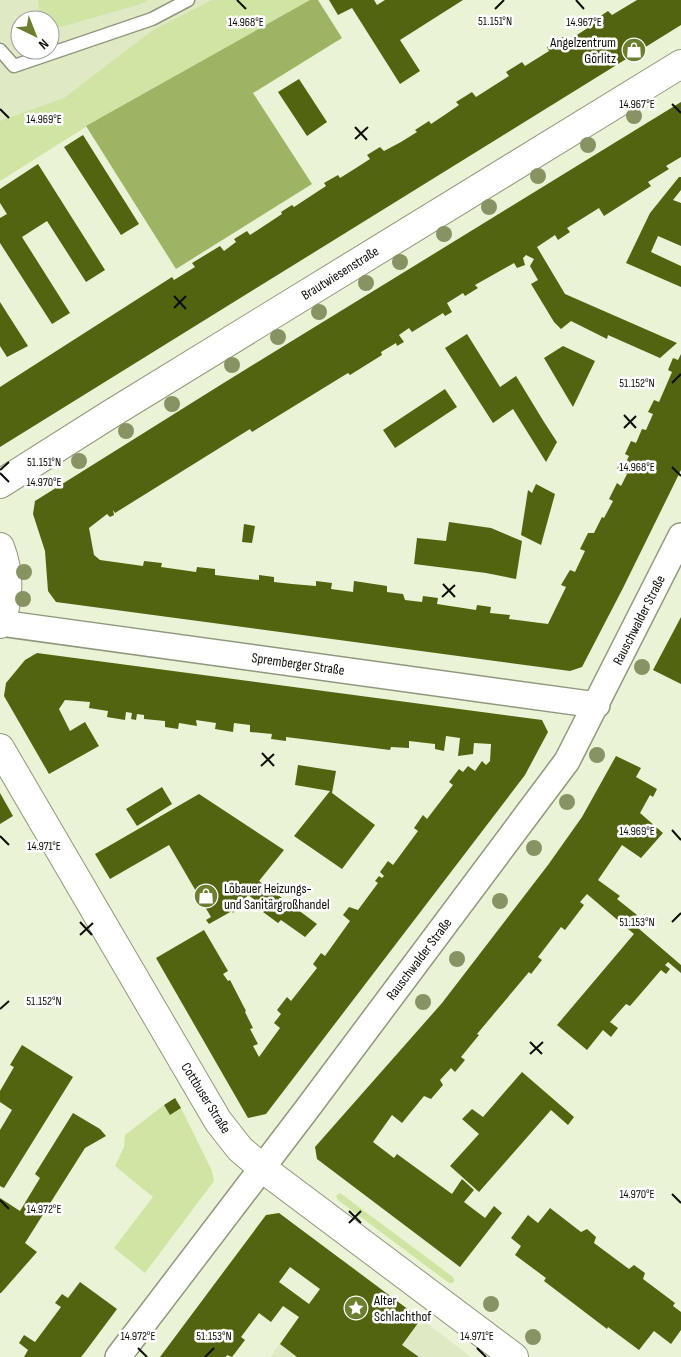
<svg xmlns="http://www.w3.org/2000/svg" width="681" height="1357" font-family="'Sofia Sans Condensed',sans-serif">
	<rect width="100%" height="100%" fill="#eaf3d5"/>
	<path fill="#dfeac5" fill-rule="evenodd" d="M0,0H310L87,126L0,181ZM20,20H50V50H20Z
		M342,1259L471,1357H270Z"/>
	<path fill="#d0e4a3" d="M38,0H148L141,4L50,30V20H40Z
		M212,0H310L87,126L0,181V121L64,98L153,30Z
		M164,1105L170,1115L181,1108L212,1171L214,1181L145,1273L114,1248L153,1197L115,1166L124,1147L125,1135Z
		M340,1193L453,1277L454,1281L453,1283H449L338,1200L336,1196Z"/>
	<path fill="#9eb465" d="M310,0H318L342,38L253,93L312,184L176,269L86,126Z"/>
	<path fill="#52640f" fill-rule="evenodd" d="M329,0H374L377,5L385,0H463L400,40L420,71L400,84L352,8L338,15Z
		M637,0H681V25L0,447V387L172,277L174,280L195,267L192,263L220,246L224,251L236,242L234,239L247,231L250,235L282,214L281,212L292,205L294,207L326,186L324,183L338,175L340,178L356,168L370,159L367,155L380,147L384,151L401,142L417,132L415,130L429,121L431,124L446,114L459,105L456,102L472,92L476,97L509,76L506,72L522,62L525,66L549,51L547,47L563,37L566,42L597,22L596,19L608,11L612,15Z
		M299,79L327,122L307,136L278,92Z
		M681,102V157L666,166L669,169L648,182L651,186L604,216L599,208L567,228L570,232L558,240L555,235L537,247L565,294L677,343L660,358L608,335L607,339L571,321L561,329L554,322L531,284L538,280L530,266L534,259L526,255L523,258L525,265L517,268L514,263L475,285L478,288L465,296L463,293L447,303L452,312L445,316L443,313L412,332L409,328L399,335L404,342L397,346L396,343L381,352L382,355L350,375L348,373L252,432L250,429L115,513L113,510L114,515L110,517L107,514L89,528L94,555L100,560L143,566L144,561L162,563L161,567L196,572L197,567L215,569V575L259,580V575L274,577V582L292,584L316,586V581L332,583L331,589L353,592L354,581L387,586V592L403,594L405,600L422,602L423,596L438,598L437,604L476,610L477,605L491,607L490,613L510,615L509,619L548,624L566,587L561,585L570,570L575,572L585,551L580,549L588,533H594L602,517L604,518L613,501L609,499L617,483L621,486L627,474L617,469L620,463L624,466L629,456L625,454L631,441L636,443L642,429L646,430L653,414L648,412L654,400L659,402L672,372L668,370L673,358L678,360L681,354V470L623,588L582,667L570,671L56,602L48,591L45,551L33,514L35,501L222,384Z
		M83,135L139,224L121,235L64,147Z
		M38,164L105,270L86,282L47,221L22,237L70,313L52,324L0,243V218L7,214L0,203V189Z
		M679,177H681V190L673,200L681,203V246L658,236L651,252L681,266V287L626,263L650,213Z
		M0,302L28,346L7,357L0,346Z
		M467,334L500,387L516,376L544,422L557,442L546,462L513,409L493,423L445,348Z
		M563,346L595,361L573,407L544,358Z
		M445,389L457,407L395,448L383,430Z
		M536,484L555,494L541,545L521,535L528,490L532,493Z
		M449,522L491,528L522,541L516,579L486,573L414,564L417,538L446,541Z
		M244,524L255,526L252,543L242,542Z
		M681,617V684L653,670Z
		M37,653L542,720L548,732L525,775L266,1114L248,1118L156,958L204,930L228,971L223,974L228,981L230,980L246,1011L245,1012L253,1028L250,1029L258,1044L253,1046L259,1057L280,1028L274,1023L281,1014L277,1010L287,997L291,1001L317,968L313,964L321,953L325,956L350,921L343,915L349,907L358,910L378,883L375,881L379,876L382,878L384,876L380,872L388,861L393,865L418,831L414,828L423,815L427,819L453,785L449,782L459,769L463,772L468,766L475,771L482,761L486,765L490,761L491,744L474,743L473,754L458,756L460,738L446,736L444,751L435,749V744L409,741V748L391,747L390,750L286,737V741L271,739L272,734L250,732V725L234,723L233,732L215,729L216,723L196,720L197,726L179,723L178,729L165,727V721L144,719V715L137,714L136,720L131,719L132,713L126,712L125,720L107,717L108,711L89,708L90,702L65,700L59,709L70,731L85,722L99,746L49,774L4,696L6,683L25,660Z
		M616,756L641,768L636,777L657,789L653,797L650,795L640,813L663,833L641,858L622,845L598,880L620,896L617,899L637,915L631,922L681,965V973L668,962L665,965L670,969L666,974L661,970L630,1006L626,1004L610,1022L618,1028L611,1037L603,1030L587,1050L557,1025L634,934L587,894L580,902L584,905L565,930L561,927L538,957L542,960L531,974L529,972L477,1034L479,1035L461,1057L465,1060L455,1072L451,1068L440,1080L443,1085L431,1099L424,1096L402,1123L392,1115L373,1142L394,1158L397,1154L452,1194L462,1179L474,1190L464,1202L485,1218L494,1206L502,1213L460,1267L317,1159L315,1147L442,1003L548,865L582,817Z
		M298,765L336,771L332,793L375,825L342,869L294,836L330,791L295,785Z
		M162,787L172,804L137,826L126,809Z
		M0,793L13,816L0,824Z
		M199,794L284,850L259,881L317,924L305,937L281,920L278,923L263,912L266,908L248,895L233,913L232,911L209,924L206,920L211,917L169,845L110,879L95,854Z
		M22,1045L73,1077L4,1188L0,1186V1130L12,1110L0,1102V1091L14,1067L10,1065Z
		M522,1072L574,1117L568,1125L551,1110L479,1192L450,1166L479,1134L462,1119L472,1109L483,1117Z
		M175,1098L181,1108L170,1115L164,1105Z
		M73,1113L100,1129L106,1136L85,1148L25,1243L37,1252L1,1293H0V1198L20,1211L40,1178L35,1174Z
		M550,1208L581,1232L587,1229L596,1237L594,1243L629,1269L634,1265L645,1273L643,1279L675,1303L673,1306L681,1312V1330L671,1344L654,1331L639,1350L608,1327L607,1329L544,1281L546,1278L515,1255L521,1246L511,1238L528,1215L538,1223Z
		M279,1213L421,1319L402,1345L419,1357H297L280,1344L299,1317L283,1306L271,1322L259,1313L241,1337L245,1340L232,1357L227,1355L226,1357H160L266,1215ZM290,1267L320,1289L309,1304L279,1282Z
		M80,1282L117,1309L85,1352L81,1357H24L28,1350L19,1343L24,1335L35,1342L61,1307L55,1303L62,1294L68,1298Z"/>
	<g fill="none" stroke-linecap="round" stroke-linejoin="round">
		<g stroke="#8f987c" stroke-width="15">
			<path id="service" d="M0,50L14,66L152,19L188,0"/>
		</g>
		<g stroke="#8f987c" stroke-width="28">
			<path id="minor" d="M0,623L597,705
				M118,1357L307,1109L567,761L681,536"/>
		</g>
		<g stroke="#8f987c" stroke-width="30">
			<path id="tertiary" d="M0,748L218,1121L240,1149L262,1168L514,1357"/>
		</g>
		<g stroke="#8f987c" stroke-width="30">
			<path id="secondary" d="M0,484L109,415L681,64
				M0,547C10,573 10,598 0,624"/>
		</g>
		<use href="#service" stroke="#fff" stroke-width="12"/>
		<use href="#minor" stroke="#fff" stroke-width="25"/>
		<use href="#tertiary" stroke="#fff" stroke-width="28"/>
		<use href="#secondary" stroke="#fff" stroke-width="28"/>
	</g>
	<g fill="#889364">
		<circle cx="634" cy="116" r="8"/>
		<circle cx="588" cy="145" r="8"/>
		<circle cx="538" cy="176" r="8"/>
		<circle cx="489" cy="207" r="8"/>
		<circle cx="444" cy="234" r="8"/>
		<circle cx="400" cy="262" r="8"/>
		<circle cx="366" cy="283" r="8"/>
		<circle cx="319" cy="312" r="8"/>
		<circle cx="278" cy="337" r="8"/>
		<circle cx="232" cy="365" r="8"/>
		<circle cx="172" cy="404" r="8"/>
		<circle cx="126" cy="431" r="8"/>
		<circle cx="79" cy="461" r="8"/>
		<circle cx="24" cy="572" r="8"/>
		<circle cx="23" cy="599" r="8"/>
		<circle cx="642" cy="667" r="8"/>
		<circle cx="597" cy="755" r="8"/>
		<circle cx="567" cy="802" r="8"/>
		<circle cx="534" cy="848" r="8"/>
		<circle cx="500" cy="901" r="8"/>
		<circle cx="457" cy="959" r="8"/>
		<circle cx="423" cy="1002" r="8"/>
		<circle cx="491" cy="1304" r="8"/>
		<circle cx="533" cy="1337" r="8"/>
	</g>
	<path fill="none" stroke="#0c0f06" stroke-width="2" d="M237,0L246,9M576,0L584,9M495,9L504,0M672,104L681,113M0,109L9,118M355,127L367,140M355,139L368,127M174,296L186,309M174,308L186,296M672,383L681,374M624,415L636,428M624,428L636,416M672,467L681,476M0,470L9,462M0,473L9,482M443,584L455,597M442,597L455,585M262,753L274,766M261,766L274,754M672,830L681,840M0,836L9,845M80,922L92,935M672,922L681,913M80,935L93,923M0,1009L9,1001M530,1042L542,1054M530,1054L543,1042M672,1194L681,1203M0,1200L9,1209M349,1211L361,1223M349,1223L361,1211M138,1348L147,1357M477,1348L486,1357M205,1357L214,1348"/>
	<defs>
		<g id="shop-disc" transform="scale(1.25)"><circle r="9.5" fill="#6b7f2f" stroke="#fff"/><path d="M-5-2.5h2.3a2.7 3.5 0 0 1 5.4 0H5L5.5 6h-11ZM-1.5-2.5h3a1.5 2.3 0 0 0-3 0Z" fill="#fff"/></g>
		<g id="sight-disc" transform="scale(1.25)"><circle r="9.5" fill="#6b7f2f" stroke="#fff"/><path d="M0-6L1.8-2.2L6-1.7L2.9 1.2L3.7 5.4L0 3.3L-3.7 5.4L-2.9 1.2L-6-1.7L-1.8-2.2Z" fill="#fff"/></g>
	</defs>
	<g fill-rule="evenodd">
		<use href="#shop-disc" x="634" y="50"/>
		<use href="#shop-disc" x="206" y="896"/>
		<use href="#sight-disc" x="356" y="1308"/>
	</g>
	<g text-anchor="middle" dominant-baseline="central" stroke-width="5" stroke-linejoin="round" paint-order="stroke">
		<g font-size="14" fill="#0c0f06" stroke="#fff" text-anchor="start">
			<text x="616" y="42" text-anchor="end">Angelzentrum<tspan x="616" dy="16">Görlitz</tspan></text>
			<text x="224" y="888">Löbauer Heizungs-<tspan x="224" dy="16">und Sanitärgroßhandel</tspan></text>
			<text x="374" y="1300">Alter<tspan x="374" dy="16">Schlachthof</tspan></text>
		</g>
		<g font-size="14" fill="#0c0f06" stroke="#fff">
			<text transform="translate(340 273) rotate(-32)">Brautwiesenstraße</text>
			<text transform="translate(639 620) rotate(-63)">Rauschwalder Straße</text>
			<text transform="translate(298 664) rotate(8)">Spremberger Straße</text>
			<text transform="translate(419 959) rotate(-53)">Rauschwalder Straße</text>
			<text transform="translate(206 1098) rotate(58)">Cottbuser Straße</text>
		</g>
	</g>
	<g font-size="12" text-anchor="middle" fill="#0c0f06" stroke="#fff" stroke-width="5" stroke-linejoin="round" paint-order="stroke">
		<text x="495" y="25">51.151°N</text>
		<text x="246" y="26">14.968°E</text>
		<text x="584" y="26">14.967°E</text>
		<text x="637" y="108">14.967°E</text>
		<text x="44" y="123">14.969°E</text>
		<text x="637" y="387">51.152°N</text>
		<text x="44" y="466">51.151°N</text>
		<text x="637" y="471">14.968°E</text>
		<text x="44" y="486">14.970°E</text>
		<text x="637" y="835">14.969°E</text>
		<text x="44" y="850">14.971°E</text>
		<text x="637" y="926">51.153°N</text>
		<text x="44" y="1005">51.152°N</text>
		<text x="637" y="1198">14.970°E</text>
		<text x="44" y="1213">14.972°E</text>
		<text x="138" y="1340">14.972°E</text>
		<text x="477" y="1340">14.971°E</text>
		<text x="214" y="1340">51.153°N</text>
	</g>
	<g transform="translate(35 35) rotate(137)"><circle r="24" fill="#ffffff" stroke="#9e9f9b"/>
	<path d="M0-4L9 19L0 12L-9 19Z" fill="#6b7f2f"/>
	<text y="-8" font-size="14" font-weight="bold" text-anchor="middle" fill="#0c0f06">N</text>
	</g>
</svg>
